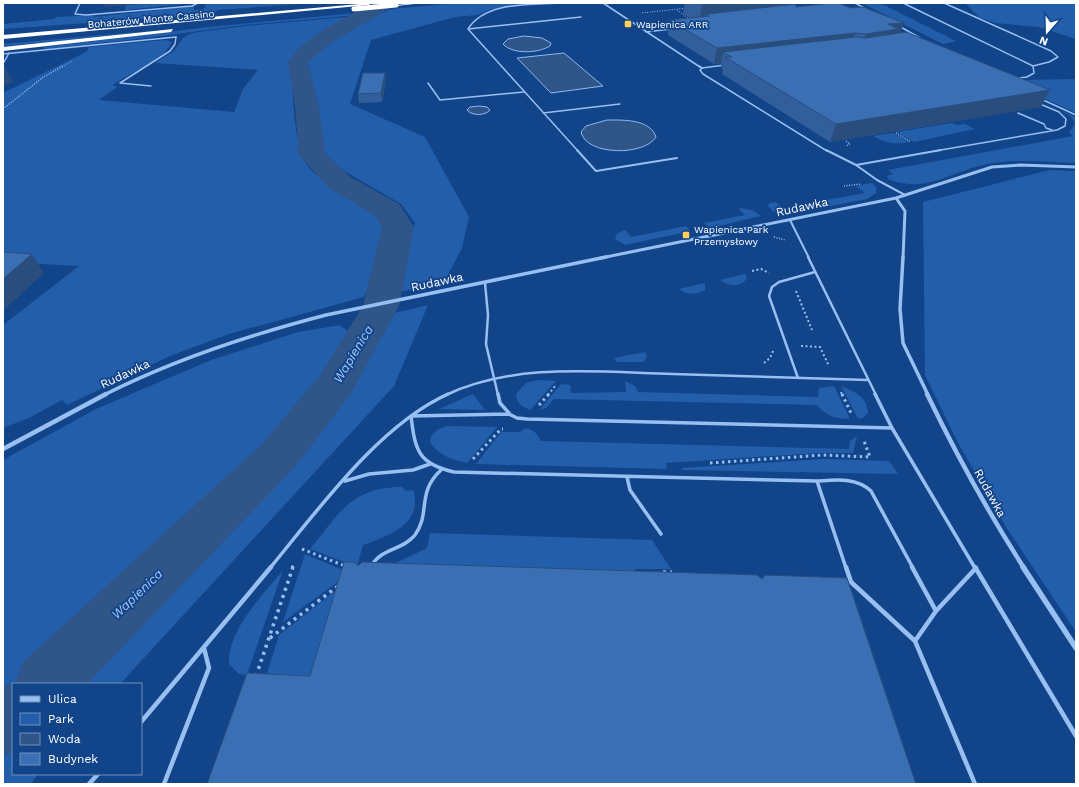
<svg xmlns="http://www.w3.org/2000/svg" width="1079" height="787" font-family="'Work Sans',sans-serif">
	<rect width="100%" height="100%" fill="#12448a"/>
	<path fill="#235eaa" d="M155,3H194L125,10L126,5Z
		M206,3H313L217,10L214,14L3,29V24L54,19L56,17L95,15L94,17L194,6V10L204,9Z
		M457,3H550L492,9L477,15L455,17L371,40L350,104L425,137L469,217L462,248L443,284L392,293L415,223L401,204L339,168L324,152L317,104L305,63C318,46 351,25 371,16C378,12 383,14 391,9Z
		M862,3H880L956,41L943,44Z
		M965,3H1076V39L1039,27L995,23L979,17Z
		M356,13L347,16L244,25L147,38L45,49L44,47L208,27Z
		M347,17H354L295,54L291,63C293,88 293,146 307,165C316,177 332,184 344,191C403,223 384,248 364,297L229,334L170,356L67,405L62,400L29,418L3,428V325L79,266L3,262V93L84,53L88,50V47L165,40L172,42C165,60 129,73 113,85L117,87L99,100L234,112L243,89L258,70L155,63L174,51L183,38L192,33L245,26Z
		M148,31L98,38L3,46V44Z
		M1076,79V113L1035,94L1023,80Z
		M1059,110L1076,117V163C1049,162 1020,159 993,163C952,169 929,195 887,179L889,178L886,176L893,174L888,170L1073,136L1069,133L1075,123L1070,116Z
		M951,123L957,125L965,124L975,129L914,142L896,132Z
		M893,133L910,142C895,145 886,143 873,136Z
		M1050,170L1076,171V632L1006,527L957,441L925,375L923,202Z
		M872,183L876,187V193L867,199L788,214L773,211L768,206L770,203L776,202L782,208L865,193L856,186Z
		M742,208L754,211L761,216L710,228L704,223L745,215L738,209Z
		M686,226L691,231L625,245L615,239L617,234L625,230L631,237Z
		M745,274L747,278C741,288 728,286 720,280Z
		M705,283V290C697,295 687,295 679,289Z
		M428,305L394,386L120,684H72L302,449L336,402L386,315Z
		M340,325L350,333L310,398L246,468L24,684H13V695L3,704V460L96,409L211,360L298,332Z
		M645,352L647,356L644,362H617L614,358Z
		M537,380L556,381L530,410C521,406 517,404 516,394L526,383Z
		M625,381L635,386L638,392L818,397L819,388L834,386L850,419C836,419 826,416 817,405L554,399L546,408L539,410L561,384L570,385L571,393L626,392Z
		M841,386C855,392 867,396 868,413L863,418L858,419Z
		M473,394L485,410L439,409Z
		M447,426L497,427L467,463C452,460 438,455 430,442C431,432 438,429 447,426Z
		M525,428C534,430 537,433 541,441L849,449L850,441L857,436L853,453H819L666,463L667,469L476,464L501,432H520Z
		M823,459L889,461L898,474L683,470L682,468Z
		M402,487L406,491L413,490C424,524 388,536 363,545L357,567L310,549C339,514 351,487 402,487Z
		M430,533L652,540L671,569H635V581L387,567L427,548Z
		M305,554L350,573L283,622Z
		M283,570L247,675L239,674L229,664C228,629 263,595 283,570Z
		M353,577L321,695L261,692L279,635Z
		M13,743V774H38L31,784H3V753Z"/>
	<path fill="#305589" stroke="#8ab9f4" d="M524,36L542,38L551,43L550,46C539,53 513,55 503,44L508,39Z
		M564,53L603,86L551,93L517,58Z
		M479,106L487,107L490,110C485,116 472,116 467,110L470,107Z
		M607,120C624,120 650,119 656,137C645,156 586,156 581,132L586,126Z"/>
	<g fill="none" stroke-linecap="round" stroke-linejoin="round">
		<path fill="#305589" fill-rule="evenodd" d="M375,3H396L394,6L332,42L308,62L319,106L325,153L349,176L399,204L414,227L399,306L350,395L295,467L87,684H13V752L3,756V687L15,683L23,662L263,443L320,375L363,306L382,227L376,216L329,188L299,155L295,106L288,62C307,34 345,18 375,3Z"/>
		<path stroke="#98bff1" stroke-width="1" stroke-dasharray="1 1.5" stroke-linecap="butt" d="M677,10L691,20
			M642,13L687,8
			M62,67L72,61"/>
		<path stroke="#98bff1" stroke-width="1.5" stroke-dasharray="1 1.5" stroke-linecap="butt" d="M3,109L42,78L63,66
			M896,133L911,142
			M846,141L850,144L846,146
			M844,186L861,184
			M774,237L785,240"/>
		<path stroke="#98bff1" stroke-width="2" stroke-dasharray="2 2.5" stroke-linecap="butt" d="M752,271L761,269L769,273
			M796,291L812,330
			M801,346L820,347L829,366
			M764,363L770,358L774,349
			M841,392L842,395
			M548,395L556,385"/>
		<path stroke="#98bff1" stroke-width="3" stroke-dasharray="2.5 3.5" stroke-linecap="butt" d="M842,394L851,413
			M539,405L549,394
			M473,459L501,429H503
			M710,463L823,455L870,457L864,441
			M302,549L345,566
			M292,568L294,563"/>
		<path stroke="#98bff1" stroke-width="3.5" stroke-dasharray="3 4.5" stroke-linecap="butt" d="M663,572H672
			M270,638L338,586
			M256,676L293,567"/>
		<path stroke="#98bff1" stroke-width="1.5" d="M80,3L75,14L86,15L192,6L198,3
			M560,3C531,5 485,1 468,29L578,151
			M855,3L866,9
			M903,3L1033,66L1049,62L1058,57L1051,51L944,3
			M899,26L920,38
			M468,29L581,17
			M646,32L671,29
			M4,62L9,53
			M725,65L702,68L700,70L703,74L827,151
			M1019,78L1027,77L1034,73L1033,66
			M428,83L440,100L524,92
			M151,86L120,83L170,51L175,44L176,37
			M1041,99L1076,115
			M543,113L620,104
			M1018,113L1044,124L1046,128L1052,130
			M935,151L1057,130L1065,126L1066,119L1059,112L1040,104"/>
		<path stroke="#98bff1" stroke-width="2" d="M577,150L596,171L677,158
			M826,150L856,165L877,180L905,195
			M856,165L941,150
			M790,220L809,258"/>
		<path stroke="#98bff1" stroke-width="2.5" d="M808,257L876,395
			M485,283L488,315L486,344L498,395
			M798,378L769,296L772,287L779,282L815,272
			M446,395C516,362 598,372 673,374C738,376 803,378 868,380"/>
		<path stroke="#98bff1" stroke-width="3.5" d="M498,394L500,403L509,413
			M875,394L892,428L975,568
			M627,477L630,490L661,534
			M345,481L369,474L413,470L430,464
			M817,481C836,480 856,477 871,491L913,568
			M372,565C382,548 403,550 415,535C431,513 416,493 441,470
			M270,568C318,510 379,425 448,394
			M846,568L817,481L454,472C418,464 415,450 411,416L509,414L517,418L527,419L892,428"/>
		<path stroke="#98bff1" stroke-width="4.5" d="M846,567L851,582L915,641L975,784
			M912,567L936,611
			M975,567L1076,736
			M915,641L936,611L976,568
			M141,722L271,567
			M89,784L98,774
			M164,784L209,668L204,648"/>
		<path stroke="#98bff1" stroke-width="1.5" d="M603,3L700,67
			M3,54L176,37"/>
		<path stroke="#98bff1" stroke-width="2" d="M699,66L702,68"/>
		<path stroke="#98bff1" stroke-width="3" d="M896,198L905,211L903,258
			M601,258L896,198L992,167L1021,165L1076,167"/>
		<path stroke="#98bff1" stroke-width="3.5" d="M903,257L900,309L903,343L928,395
			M104,395C175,359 249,335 326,315L606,257"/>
		<path stroke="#98bff1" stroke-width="4.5" d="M927,394C956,454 988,512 1024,568
			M3,449L106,394"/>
		<path stroke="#98bff1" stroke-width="5.5" d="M1023,567L1076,648"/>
		<path fill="#fff" fill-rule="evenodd" d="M371,3L369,5L3,39V35Z
			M423,3L396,6L394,5Z
			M173,29L171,32L3,51V47Z"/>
		<path stroke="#fff" stroke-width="5" d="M354,9L396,5"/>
	</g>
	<path fill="#325f9b" d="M685,3H793V5L796,7L900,33L1041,107L830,142L722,74L723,69L721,68V63L714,64L668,35L669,20L690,18L683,13Z
		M385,73L386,81L382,102L359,103L358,94Z"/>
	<path fill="#294e7e" d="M104,3H149L105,7Z
		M719,3H793L791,14L710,16L707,14L705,23L699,24L702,5Z
		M904,23L899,37L861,49L866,34L888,24Z
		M855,33L851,48L732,57L723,52L721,63L714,64L717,48Z
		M4,65L13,82L3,86V66Z
		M385,73L386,81L382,102L381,93Z
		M1050,90L1041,107L830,142L836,124Z
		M32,254L44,273L3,311V279Z"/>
	<path fill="#3a6fb4" stroke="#294e7e" d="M699,3H719L702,5Z
		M832,3H838L851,8L863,7L904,23L888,24L898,29L866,34L855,33L717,48L669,20L710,16L707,14L795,4L796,7Z
		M906,32L1050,90L836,124L725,57H732L723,52L856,37L866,38Z
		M363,73H385L381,93L358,94Z
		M3,252L32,254L3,279Z
		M344,562H354L358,566L362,562L757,575L762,579L765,575L847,578L916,784H207L247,673L310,676Z"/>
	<g fill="#ffd158" stroke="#12448a" stroke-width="1.5">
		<rect x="624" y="20" width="8" height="8" rx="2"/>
		<rect x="682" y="231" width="8" height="8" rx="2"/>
	</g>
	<g text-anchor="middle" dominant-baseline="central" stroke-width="3.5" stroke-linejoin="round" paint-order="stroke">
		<g font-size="10" fill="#fff" stroke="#12448a">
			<text transform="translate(151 19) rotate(-5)">Bohaterów Monte Cassino</text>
		</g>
		<g font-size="10" fill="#fff" stroke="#12448a" text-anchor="start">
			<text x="636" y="24">Wapienica ARR</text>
			<text x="694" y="229">Wapienica Park<tspan x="694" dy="12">Przemysłowy</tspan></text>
		</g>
		<g font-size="12" fill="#fff" stroke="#12448a">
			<text transform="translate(802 207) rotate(-12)">Rudawka</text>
			<text transform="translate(437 282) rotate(-12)">Rudawka</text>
			<text transform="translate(125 374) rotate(-25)">Rudawka</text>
			<text transform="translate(990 493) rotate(61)">Rudawka</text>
		</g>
		<g font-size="13" font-style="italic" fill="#a4c9f8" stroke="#12448a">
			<text transform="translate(353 354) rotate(-59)">Wapienica</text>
			<text transform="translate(137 594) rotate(-44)">Wapienica</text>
		</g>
	</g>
	<rect width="1079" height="787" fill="none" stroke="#ffffff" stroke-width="8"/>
	<rect x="12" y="683" width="130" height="92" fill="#12448a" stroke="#718fb9"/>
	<rect x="20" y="696" width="20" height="6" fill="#98bff1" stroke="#718fb9"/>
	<text x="48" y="703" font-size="12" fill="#ffffff">Ulica</text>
	<rect x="20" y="713" width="20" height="12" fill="#235eaa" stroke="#718fb9"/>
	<text x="48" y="723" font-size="12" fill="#ffffff">Park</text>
	<rect x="20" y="733" width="20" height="12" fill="#305589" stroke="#718fb9"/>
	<text x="48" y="743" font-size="12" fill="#ffffff">Woda</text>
	<rect x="20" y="753" width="20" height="12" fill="#3a6fb4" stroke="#718fb9"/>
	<text x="48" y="763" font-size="12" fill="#ffffff">Budynek</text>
	<g transform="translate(1047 32) rotate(200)" stroke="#12448a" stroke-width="3" paint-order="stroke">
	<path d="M0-3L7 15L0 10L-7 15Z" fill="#ffffff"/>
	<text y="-6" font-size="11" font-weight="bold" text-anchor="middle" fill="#ffffff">N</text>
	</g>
</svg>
